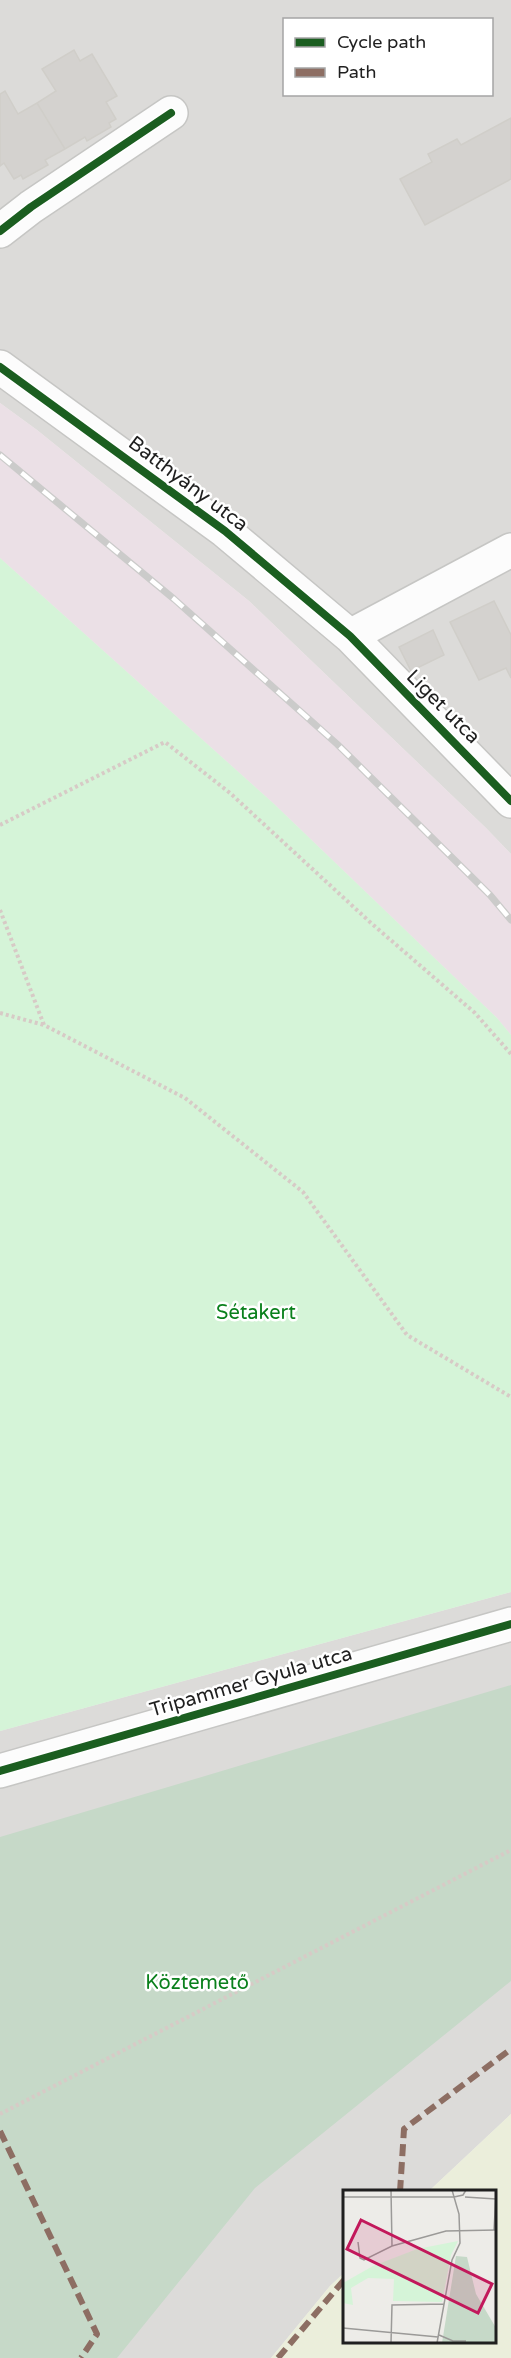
<svg xmlns="http://www.w3.org/2000/svg" width="511" height="2358" font-family="'Varela Round',sans-serif">
	<rect width="100%" height="100%" fill="#edece8"/>
	<path fill="#dcdbd9" fill-rule="evenodd" d="M0,0H511V854L486,828L249,601L37,430L0,403ZM284,20H492V94H284Z
		M511,1592V2114L429,2191L344,2192V2273L330,2286L271,2358H0V1731Z"/>
	<path fill="#ebe0e6" d="M0,403L37,430L249,601L486,828L511,854V1035L497,1018L273,803L0,558Z"/>
	<path fill="#ebeedb" d="M511,2114V2358H271L330,2286L344,2273V2342H494V2192L429,2191Z"/>
	<path fill="#c6d9c8" d="M511,1685V1981L255,2188L117,2358H0V1837Z"/>
	<path fill="#d5f4d8" d="M0,558L273,803L497,1018L511,1035V1592L0,1731Z"/>
	<path fill="#d4d2cf" stroke="#d0cec9" stroke-width="1.5" d="M74,50L80,61L92,54L117,96L106,102L116,119L109,123L111,127L87,141L85,137L65,149L37,103L56,91L42,69Z
		M5,91L18,114L37,103L65,149L45,160L48,165L23,179L21,175L14,179L4,163L0,166V94Z
		M511,118V179L425,225L400,179L432,162L428,154L457,139L461,145Z
		M494,601L511,635V678L506,668L479,680L450,622Z
		M433,630L444,655L411,671L399,647Z"/>
	<g fill="none" stroke-linecap="round" stroke-linejoin="round">
		<g stroke="#c6c6c4" stroke-width="36">
			<path id="minor" d="M0,231L31,207L171,113
				M0,367L225,531L350,636L511,801
				M350,636L511,550
				M0,1771L511,1624"/>
		</g>
		<path stroke="#d7cac6" stroke-width="4" stroke-dasharray="3 3" stroke-linecap="butt" d="M0,825L165,742L230,793L371,923L475,1013L511,1054
			M0,910L44,1025L185,1098L303,1192L407,1335L511,1397
			M0,1013L44,1025
			M0,2114L511,1850"/>
		<use href="#minor" stroke="#fcfcfc" stroke-width="33"/>
		<g stroke="#cbcbca" stroke-width="7">
			<path id="rail" d="M0,455L174,599L337,744L490,895L511,920"/>
		</g>
		<use href="#rail" stroke="#fff" stroke-width="4.5" stroke-dasharray="14" stroke-linecap="butt"/>
		<path stroke="#8d6e63" stroke-width="6" stroke-dasharray="12 6" stroke-linecap="butt" d="M0,2131L97,2334L81,2358
			M400,2192L404,2129L511,2049
			M278,2358L344,2280"/>
		<g stroke="#fff" stroke-width="11">
			<path id="cycleway" d="M0,231L31,207L171,113
				M0,367L225,531L350,636L511,801
				M0,1771L511,1624"/>
		</g>
		<use href="#cycleway" stroke="#1b5e20" stroke-width="8"/>
	</g>
	<g text-anchor="middle" dominant-baseline="central" stroke-width="5" stroke-linejoin="round" paint-order="stroke">
		<g font-size="20" fill="#1f1f1f" stroke="#fff">
			<text transform="translate(188 484) rotate(37)">Batthyány utca</text>
			<text transform="translate(443 707) rotate(45)">Liget utca</text>
			<text transform="translate(251 1682) rotate(-16)">Tripammer Gyula utca</text>
		</g>
		<g font-size="20" fill="#0a801c" stroke="#fff">
			<text x="256" y="1313">Sétakert</text>
			<text x="197" y="1983">Köztemető</text>
		</g>
	</g>
	<g transform="translate(343 2190)">
		<rect width="153" height="153" fill="#edece8"/>
		<path d="M113,66L124,67L133,104L153,138V153H99Z" fill="#c6d9c8"/>
		<path d="M115,51L108,65L99,112L50,111L51,89L25,88L8,98L10,115L0,113V93L30,76L74,59Z" fill="#d5f4d8"/>
		<path fill="none" stroke="#9b9a98" stroke-width="1.5" d="M48,0L49,56M0,7H111L120,5L123,0M122,7L153,9M151,40L153,5M15,52L17,68L21,70L49,56L103,41L153,40M0,138L95,147M96,145L110,151H123M48,153L49,115L101,114M94,153L109,70L117,53L116,24L109,0"/>
		<path fill="#c2185b" fill-opacity="0.15" stroke="#c2185b" stroke-width="3" d="M18,30L149,94L135,123L4,59Z"/>
		<rect width="153" height="153" fill="none" stroke="#1f1f1f" stroke-width="3"/>
	</g>
	<rect x="283" y="18" width="210" height="78" fill="#ffffff" stroke="#a5a5a5" stroke-width="1.5"/>
	<rect x="295" y="38" width="30" height="9" fill="#1b5e20" stroke="#a5a5a5" stroke-width="1.5"/>
	<text x="337" y="48" font-size="18" fill="#1f1f1f">Cycle path</text>
	<rect x="295" y="68" width="30" height="9" fill="#8d6e63" stroke="#a5a5a5" stroke-width="1.5"/>
	<text x="337" y="78" font-size="18" fill="#1f1f1f">Path</text>
</svg>
